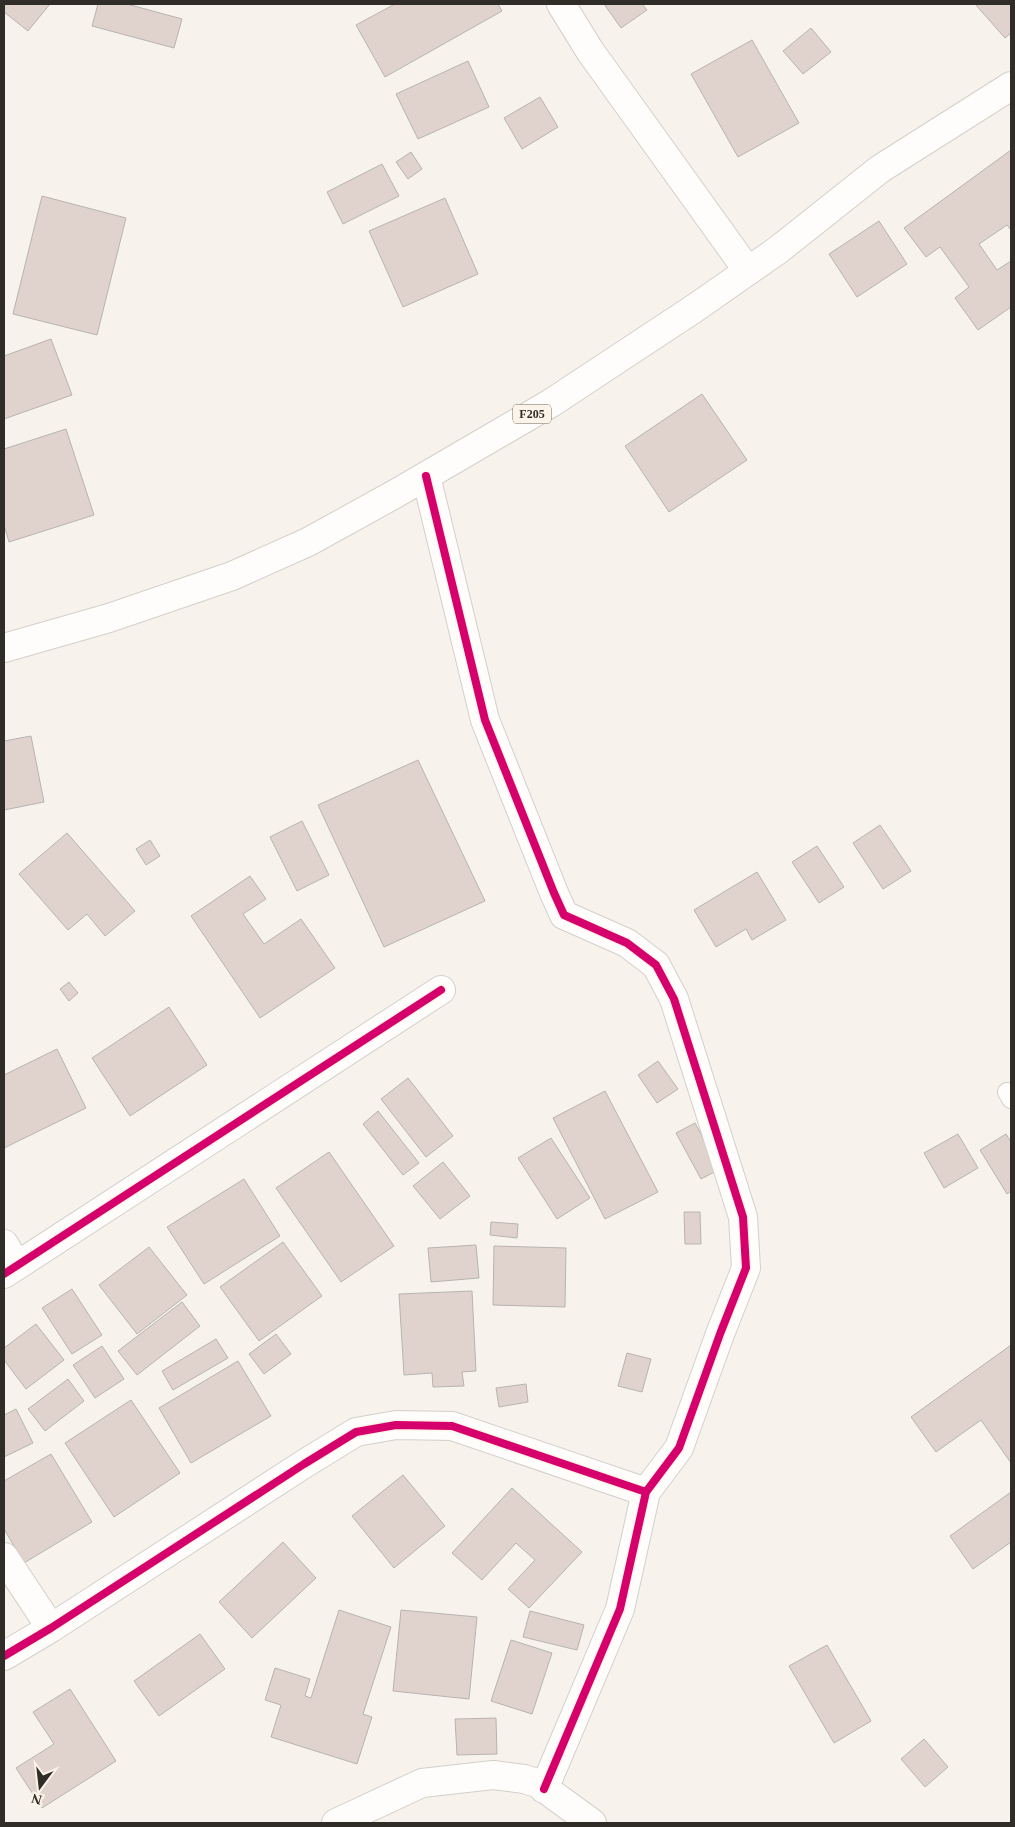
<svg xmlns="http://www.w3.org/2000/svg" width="1015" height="1827" font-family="'Times New Roman',serif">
	<rect width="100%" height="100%" fill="#f7f3ec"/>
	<path fill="#e0d3cd" stroke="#b7b3b0" d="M4,4H50L28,31L4,12Z
		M98,4H127L182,19L174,48L92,26Z
		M395,4H498L502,11L385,77L356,25Z
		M604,4H642L647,10L621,28Z
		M975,4H1011V33L1005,38Z
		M811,28L831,52L803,74L783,51Z
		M752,40L799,123L738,157L691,74Z
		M468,61L489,107L418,139L396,94Z
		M540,97L558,127L522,149L504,118Z
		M1011,150V230L1007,225L979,244L997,270L1011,261V307L978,330L955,298L969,287L940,247L926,257L904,228Z
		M411,152L422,169L408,179L396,162Z
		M382,164L399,196L343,224L327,192Z
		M42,196L126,218L97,335L13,314Z
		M445,198L478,274L403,307L369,231Z
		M879,221L907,264L857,297L829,254Z
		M51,339L72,395L4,419V356Z
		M702,394L747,460L669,512L625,446Z
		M66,429L94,515L9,542L4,525V449Z
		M31,736L44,802L4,810V741Z
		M418,760L485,901L384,947L318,805Z
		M302,821L329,875L297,891L270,837Z
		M880,825L911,871L883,889L853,843Z
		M67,833L135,911L105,936L87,914L68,930L19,874Z
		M150,840L160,856L146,865L136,849Z
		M817,846L844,887L819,903L792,862Z
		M757,872L786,920L752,940L746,929L716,947L694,910Z
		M250,876L266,899L243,914L264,944L301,919L335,968L260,1018L191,916Z
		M69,982L78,993L69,1001L60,989Z
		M169,1007L207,1065L130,1116L92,1058Z
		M57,1049L86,1108L4,1148V1075Z
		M658,1061L678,1089L657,1103L638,1075Z
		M408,1078L453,1136L426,1157L381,1099Z
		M605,1091L658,1192L605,1219L553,1118Z
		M378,1111L419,1163L403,1175L363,1124Z
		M695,1123L720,1169L701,1179L676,1133Z
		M958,1134L978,1168L944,1188L924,1153Z
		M1006,1134L1011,1142V1191L1007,1194L980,1150Z
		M551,1138L590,1198L557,1219L518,1158Z
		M329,1152L394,1246L341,1282L276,1188Z
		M443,1162L470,1196L440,1219L413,1186Z
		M244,1179L280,1236L204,1284L167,1227Z
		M684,1212H700L701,1244H685Z
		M491,1222L518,1224L517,1238L490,1235Z
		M283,1242L322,1296L259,1341L220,1287Z
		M476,1245L479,1278L431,1282L428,1248Z
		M494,1246L566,1248L565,1307L493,1305Z
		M149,1247L187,1295L137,1334L99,1285Z
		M72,1289L102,1335L72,1354L42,1308Z
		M472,1291L476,1371L462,1372L464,1386L433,1387L432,1373L404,1375L399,1294Z
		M182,1302L200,1326L137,1375L118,1351Z
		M36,1324L64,1360L26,1389L4,1360V1348Z
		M276,1334L291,1354L264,1374L249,1354Z
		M216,1339L228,1358L173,1390L162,1371Z
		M1011,1345V1463L981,1420L936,1452L911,1417Z
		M102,1346L124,1379L95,1398L73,1365Z
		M627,1353L651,1359L642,1392L618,1386Z
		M238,1361L271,1416L191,1463L159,1408Z
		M68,1379L84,1401L45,1431L28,1409Z
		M526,1384L528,1402L499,1407L496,1388Z
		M131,1400L180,1473L114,1517L65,1443Z
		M16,1409L33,1443L4,1457V1415Z
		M51,1454L92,1522L24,1563L4,1529V1481Z
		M403,1475L445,1526L394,1568L352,1516Z
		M512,1488L582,1552L529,1608L508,1589L535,1560L516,1543L482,1580L452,1553Z
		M1011,1492V1542L973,1569L950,1536Z
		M283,1542L316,1578L252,1638L219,1602Z
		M339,1610L391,1627L363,1714L372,1717L357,1764L271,1737L281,1705L265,1700L275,1668L310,1679L305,1696L311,1698Z
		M401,1610L477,1617L469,1699L393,1691Z
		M530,1611L584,1625L577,1650L523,1637Z
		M200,1634L225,1669L159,1716L134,1681Z
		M511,1640L552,1653L532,1714L491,1701Z
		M827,1645L871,1721L834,1743L789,1666Z
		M70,1689L116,1761L42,1808L16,1768L54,1744L33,1712Z
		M496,1718L497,1754L457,1755L455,1719Z
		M924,1739L948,1767L925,1787L901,1759Z"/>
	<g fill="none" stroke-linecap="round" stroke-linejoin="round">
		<g stroke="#d3d0ca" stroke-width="20">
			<path id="lane" d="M1007,1092L1011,1099"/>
		</g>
		<g stroke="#d3d0ca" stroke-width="30">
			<path id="street" d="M561,4L590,51L748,271
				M426,476L485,720L554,893L564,915L627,943L656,965L674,999L743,1217L746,1268L720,1334L679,1448L646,1492L620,1609L544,1789
				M4,1244L17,1265
				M4,1274L441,990
				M4,1557L51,1628
				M4,1656L51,1628L304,1464L356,1432L396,1425L452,1426L646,1492
				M336,1823L422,1783L493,1775L524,1779L537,1783L592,1823"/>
		</g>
		<g stroke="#d3d0ca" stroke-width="30">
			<path id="primary" d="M4,648L109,618L232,576L308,542L395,494L551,403L695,308L778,250L880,169L1011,86"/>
		</g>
		<use href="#lane" stroke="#fefdfc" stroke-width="18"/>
		<use href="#street" stroke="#fefdfc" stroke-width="28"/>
		<use href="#primary" stroke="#fefdfc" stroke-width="28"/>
		<g stroke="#fcf4e8" stroke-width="11">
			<path id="cycleway" d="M426,476L485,720L554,893L564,915L627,943L656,965L674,999L743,1217L746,1268L720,1334L679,1448L646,1492L620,1609L544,1789
				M4,1274L441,990
				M4,1656L51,1628L304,1464L356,1432L396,1425L452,1426L646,1492"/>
		</g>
		<use href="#cycleway" stroke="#d6006c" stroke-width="8"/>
	</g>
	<g text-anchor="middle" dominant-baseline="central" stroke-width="4.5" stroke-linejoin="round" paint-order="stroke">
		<rect fill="#fcf4e8" stroke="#6d6962" stroke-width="1" x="513" y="404.5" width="38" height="19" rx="4"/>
		<g font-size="12" font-weight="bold" fill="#302d29">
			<text x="532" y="414">F205</text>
		</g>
	</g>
	<rect width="1015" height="1827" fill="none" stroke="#302d29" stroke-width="10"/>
	<g transform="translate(40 1787) rotate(195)" stroke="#fcf4e8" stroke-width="4" paint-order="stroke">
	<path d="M0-4L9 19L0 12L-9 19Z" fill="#302d29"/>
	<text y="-8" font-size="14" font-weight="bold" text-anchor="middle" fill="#302d29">N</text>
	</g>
</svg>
